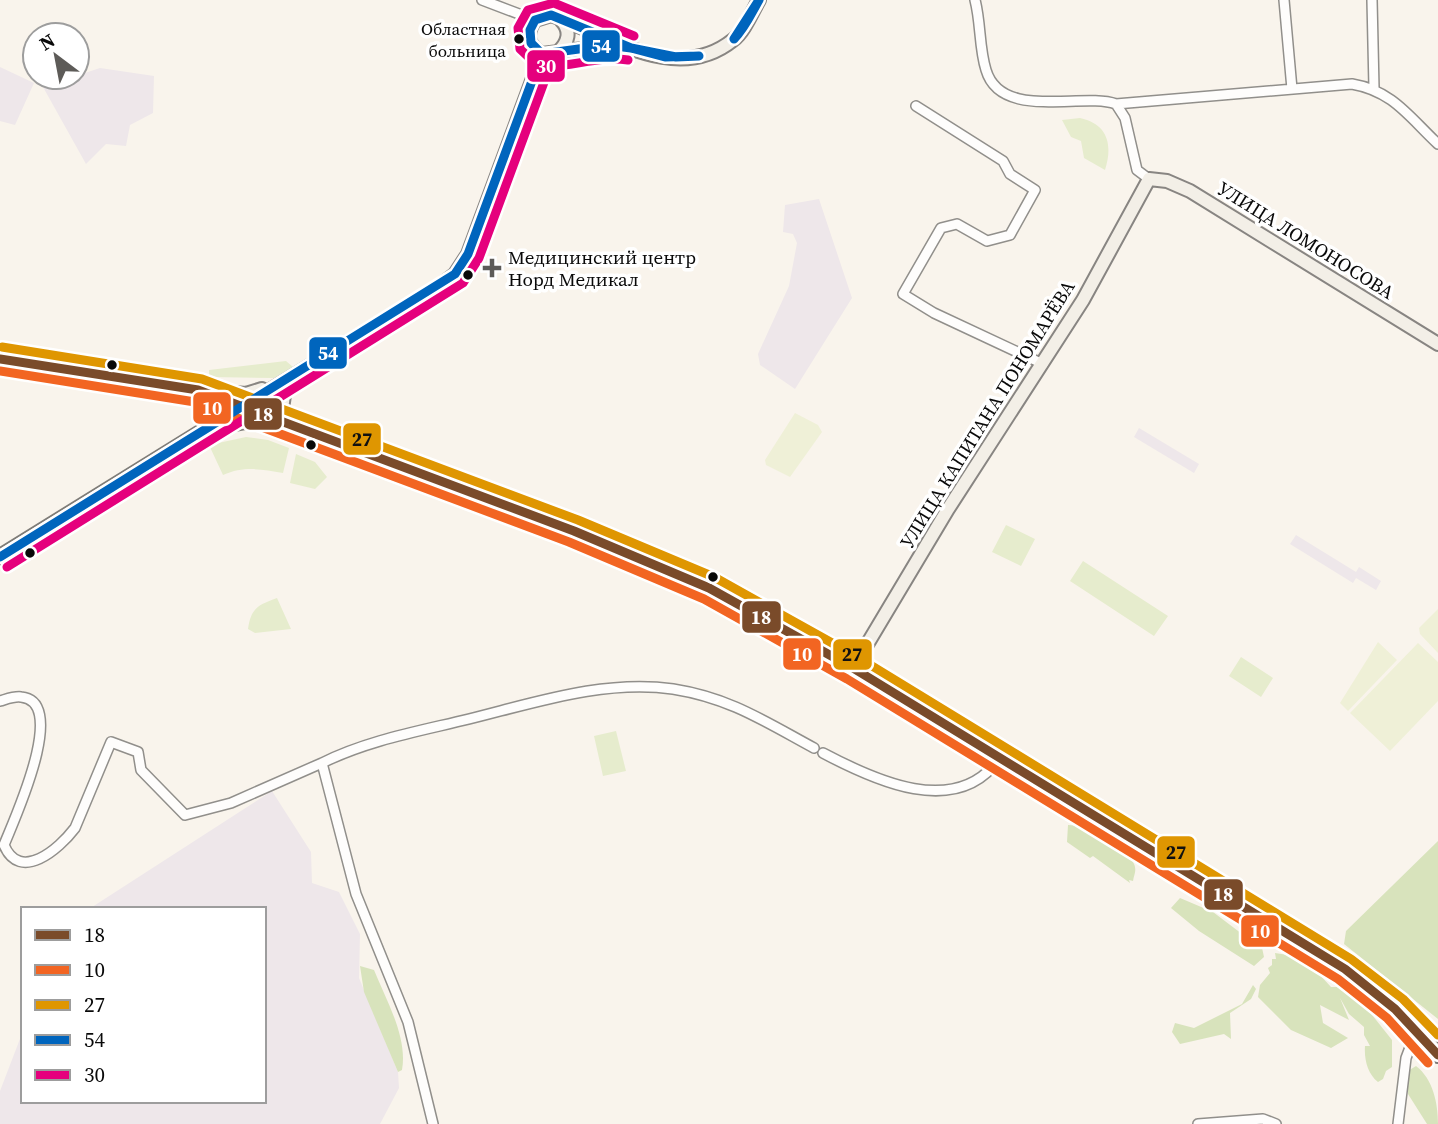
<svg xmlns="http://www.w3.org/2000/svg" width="1438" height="1124" font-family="'Source Serif 4',serif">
	<rect width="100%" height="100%" fill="#f9f4ec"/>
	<path fill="#eee7ea" d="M0,67L34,83L15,125L0,121Z
		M100,68L154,76L153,113L130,125L126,146L106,144L86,164L43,87Z
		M819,199L852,298L795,389L760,365L758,354L789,286L797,243L793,234L783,232L785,205Z
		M1139,428L1199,464L1194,473L1134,437Z
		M1296,535L1356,572L1359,567L1381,581L1376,590L1356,578L1353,583L1290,544Z
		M272,791L311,852L312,883L339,892L360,934L359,978L398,1072L399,1088L380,1124H0V1091L23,1031V1101H264V909H89Z"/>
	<path fill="#e6eccd" d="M1080,118C1108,124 1113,145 1105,170L1084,158L1081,141L1071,137L1062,120Z
		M286,361L293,367L274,378L209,377V370Z
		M246,437L268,440L289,448L283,473C261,469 244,466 223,475L209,445Z
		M296,454L315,462L327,477L315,489L290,483Z
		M1006,525L1035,539L1021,566L992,552Z
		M1083,561L1168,616L1154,636L1070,581Z
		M277,598L291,629L255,633L248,629C251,608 258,605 277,598Z
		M1241,657L1273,678L1261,697L1229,676Z
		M616,731L626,771L603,776L594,736Z"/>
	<path fill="#d8e3bc" d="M1068,825C1086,825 1127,844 1134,864C1137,871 1134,874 1133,881L1129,880L1130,883L1093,856L1090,858L1067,842Z
		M1438,841V1019L1344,944L1346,931Z
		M1180,898L1213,912L1246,937L1261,943L1264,957L1254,966L1199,931L1171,908Z
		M1275,953L1288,955L1320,975L1331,987H1337L1365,1006L1392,1040V1067L1386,1071L1383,1079L1378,1082C1368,1074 1364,1060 1365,1046H1370L1364,1035V1027L1349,1014L1340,998L1349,1020L1320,1005L1323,1023L1348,1038L1331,1048L1291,1030L1258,997L1260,985L1270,973L1268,968L1272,965V959H1276Z
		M360,966L374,970C386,1000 408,1037 402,1070L398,1072L364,992Z
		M1253,985L1256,989L1251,999L1230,1013L1231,1039L1224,1034L1180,1044L1172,1032L1175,1023L1194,1028L1242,1004Z
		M1416,1066C1433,1079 1438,1103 1438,1124H1427L1408,1094V1071Z"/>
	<path fill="#eff0d7" d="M795,413L818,425L822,432L790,477L766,465L765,460Z
		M1438,609V653L1420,634L1419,628Z
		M1378,642L1397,660L1348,711L1340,703Z
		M1418,643L1438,662V701L1390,751L1350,713Z"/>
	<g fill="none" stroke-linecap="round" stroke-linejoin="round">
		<g stroke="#918f8b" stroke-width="12">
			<path id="street" d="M482,0L535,20
				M975,0C981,23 979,48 986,70C1001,121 1082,92 1116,104L1125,118L1137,170L1149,179
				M1284,0L1292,89
				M1372,0L1374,88
				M1116,104L1352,84C1393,91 1409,117 1438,144
				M916,106L1003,161L1010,174L1035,190L1010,235L987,241L957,224L941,228L903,294L934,313L1043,364
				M0,701C7,699 15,696 21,697C70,701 12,824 4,845C20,883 59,849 75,828L111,742L138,752L141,770L185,815L231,803L322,763
				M823,753C874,780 956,819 999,759
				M433,1124L408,1022L356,894L322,763C368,740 420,731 469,719C534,703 605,679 673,689C730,698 764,721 814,748
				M1198,1124L1263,1119L1276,1124
				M1398,1124L1406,1058L1417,1029"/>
		</g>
		<g stroke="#888582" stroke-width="16">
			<path id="secondary" d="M616,45L542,54C528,46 525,34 535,20L551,15C606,34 676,86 733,40C744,32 752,12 759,0
				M558,52C568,43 572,31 561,20
				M286,381L281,416L292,424
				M211,391L246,394L262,389
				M244,406L438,287L455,274L468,254L542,54
				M853,668L948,509L1083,300L1149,179L1167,181L1190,191L1438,344"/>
		</g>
		<g stroke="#7e7c78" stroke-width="18">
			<path id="primary" d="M0,359L198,390L574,531L709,588L853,668L1345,969C1380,994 1412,1021 1438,1055
				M214,427L251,420L270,423
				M0,557L244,406"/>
		</g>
		<use href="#street" stroke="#fefdfc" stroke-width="9"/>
		<use href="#secondary" stroke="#f3efe7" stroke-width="12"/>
		<use href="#primary" stroke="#eae2d8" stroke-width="14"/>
		<g stroke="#fff" stroke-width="14">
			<path id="bus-1" d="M0,359L198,390L574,531L709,588L853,668L1345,969L1395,1009L1438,1055"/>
		</g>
		<g stroke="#fff" stroke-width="14">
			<path id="bus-2" d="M0,371L195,402L569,542L704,599L847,679L1338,979L1387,1018L1428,1063"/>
		</g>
		<g stroke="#fff" stroke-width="14">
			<path id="bus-3" d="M2,347L202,379L578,520L714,577L859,658L1351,959L1403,999L1438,1035"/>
		</g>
		<g stroke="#fff" stroke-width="14">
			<path id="bus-4" d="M759,0C751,14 745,28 734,39Z
				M551,15L631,48L608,45L542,54L531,43L530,30L535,20Z
				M631,48L676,57L699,56
				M631,48L665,57L699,56
				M0,557L455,274L468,254L542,54"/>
		</g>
		<g stroke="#fff" stroke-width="14">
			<path id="bus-5" d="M628,60C597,55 569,69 538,66L520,49L518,28L528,10L554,3L634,36
				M7,567L463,283L479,258L553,58"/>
		</g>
		<use href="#bus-1" stroke="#7a4b2a" stroke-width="9"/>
		<use href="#bus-2" stroke="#f26522" stroke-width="9"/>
		<use href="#bus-3" stroke="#df9601" stroke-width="9"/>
		<use href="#bus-4" stroke="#0065bd" stroke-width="9"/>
		<use href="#bus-5" stroke="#e5007d" stroke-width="9"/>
	</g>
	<g fill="#090909" stroke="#fff" stroke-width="2.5">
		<circle cx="519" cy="39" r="6"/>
		<circle cx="468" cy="275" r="6"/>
		<circle cx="112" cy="365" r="6"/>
		<circle cx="311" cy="445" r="6"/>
		<circle cx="30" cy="553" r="6"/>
		<circle cx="713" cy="577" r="6"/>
	</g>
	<path fill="#5d5b58" stroke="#fff" stroke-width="2.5" d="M488.5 257.5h7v7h7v7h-7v7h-7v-7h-7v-7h7z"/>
	<g text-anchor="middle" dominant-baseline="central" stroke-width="7" stroke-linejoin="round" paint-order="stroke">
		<g font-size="17" fill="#090909" stroke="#fff" text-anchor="end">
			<text x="506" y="29">Областная<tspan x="506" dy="22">больница</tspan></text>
		</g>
		<g font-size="19" fill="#090909" stroke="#fff">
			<text transform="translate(1306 240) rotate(32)">УЛИЦА ЛОМОНОСОВА</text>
			<text transform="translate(987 414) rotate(-58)">УЛИЦА КАПИТАНА ПОНОМАРЁВА</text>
		</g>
		<g font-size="19" fill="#090909" stroke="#fff" text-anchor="start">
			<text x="508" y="257">Медицинский центр<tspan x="508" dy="22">Норд Медикал</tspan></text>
		</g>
	</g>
	<g stroke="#fff" stroke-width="2.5">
		<rect x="581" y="29" width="40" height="34" rx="7" fill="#0065bd"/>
		<rect x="526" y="49" width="40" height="34" rx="7" fill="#e5007d"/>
		<rect x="308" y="336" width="40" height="34" rx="7" fill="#0065bd"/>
		<rect x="192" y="391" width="40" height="34" rx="7" fill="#f26522"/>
		<rect x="243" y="397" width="40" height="34" rx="7" fill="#7a4b2a"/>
		<rect x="342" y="422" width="40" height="34" rx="7" fill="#df9601"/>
		<rect x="741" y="600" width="41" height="34" rx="7" fill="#7a4b2a"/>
		<rect x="782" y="637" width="40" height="34" rx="7" fill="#f26522"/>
		<rect x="832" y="638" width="41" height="33" rx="7" fill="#df9601"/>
		<rect x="1156" y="835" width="40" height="34" rx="7" fill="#df9601"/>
		<rect x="1203" y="878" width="41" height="33" rx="7" fill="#7a4b2a"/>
		<rect x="1240" y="914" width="40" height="34" rx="7" fill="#f26522"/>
	</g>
	<g font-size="19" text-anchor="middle" font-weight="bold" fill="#fff">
		<text x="601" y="53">54</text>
		<text x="546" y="73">30</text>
		<text x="328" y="360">54</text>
		<text x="212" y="415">10</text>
		<text x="263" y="421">18</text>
		<text x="761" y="624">18</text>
		<text x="802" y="661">10</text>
		<text x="1223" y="901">18</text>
		<text x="1260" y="938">10</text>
	</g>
	<g font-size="19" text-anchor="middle" font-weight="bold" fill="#111">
		<text x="362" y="446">27</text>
		<text x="852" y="661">27</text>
		<text x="1176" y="859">27</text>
	</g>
	<rect x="21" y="907" width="245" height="196" fill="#ffffff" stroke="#9d9d9d" stroke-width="2"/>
	<rect x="35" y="930" width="35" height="10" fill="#7a4b2a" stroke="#9d9d9d" stroke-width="2"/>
	<text x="84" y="942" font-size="21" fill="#090909">18</text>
	<rect x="35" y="965" width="35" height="10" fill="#f26522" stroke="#9d9d9d" stroke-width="2"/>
	<text x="84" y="977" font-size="21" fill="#090909">10</text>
	<rect x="35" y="1000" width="35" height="10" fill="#df9601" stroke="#9d9d9d" stroke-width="2"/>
	<text x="84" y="1012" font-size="21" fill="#090909">27</text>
	<rect x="35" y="1035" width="35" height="10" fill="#0065bd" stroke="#9d9d9d" stroke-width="2"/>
	<text x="84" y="1047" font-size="21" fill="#090909">54</text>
	<rect x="35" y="1070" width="35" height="10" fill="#e5007d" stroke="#9d9d9d" stroke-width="2"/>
	<text x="84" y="1082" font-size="21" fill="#090909">30</text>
	<g transform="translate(56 56) rotate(328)"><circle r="33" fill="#ffffff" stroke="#9d9d9d" stroke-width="2"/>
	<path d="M0-5L12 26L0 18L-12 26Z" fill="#5d5b58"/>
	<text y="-10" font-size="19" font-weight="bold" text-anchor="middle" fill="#090909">N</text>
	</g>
</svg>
